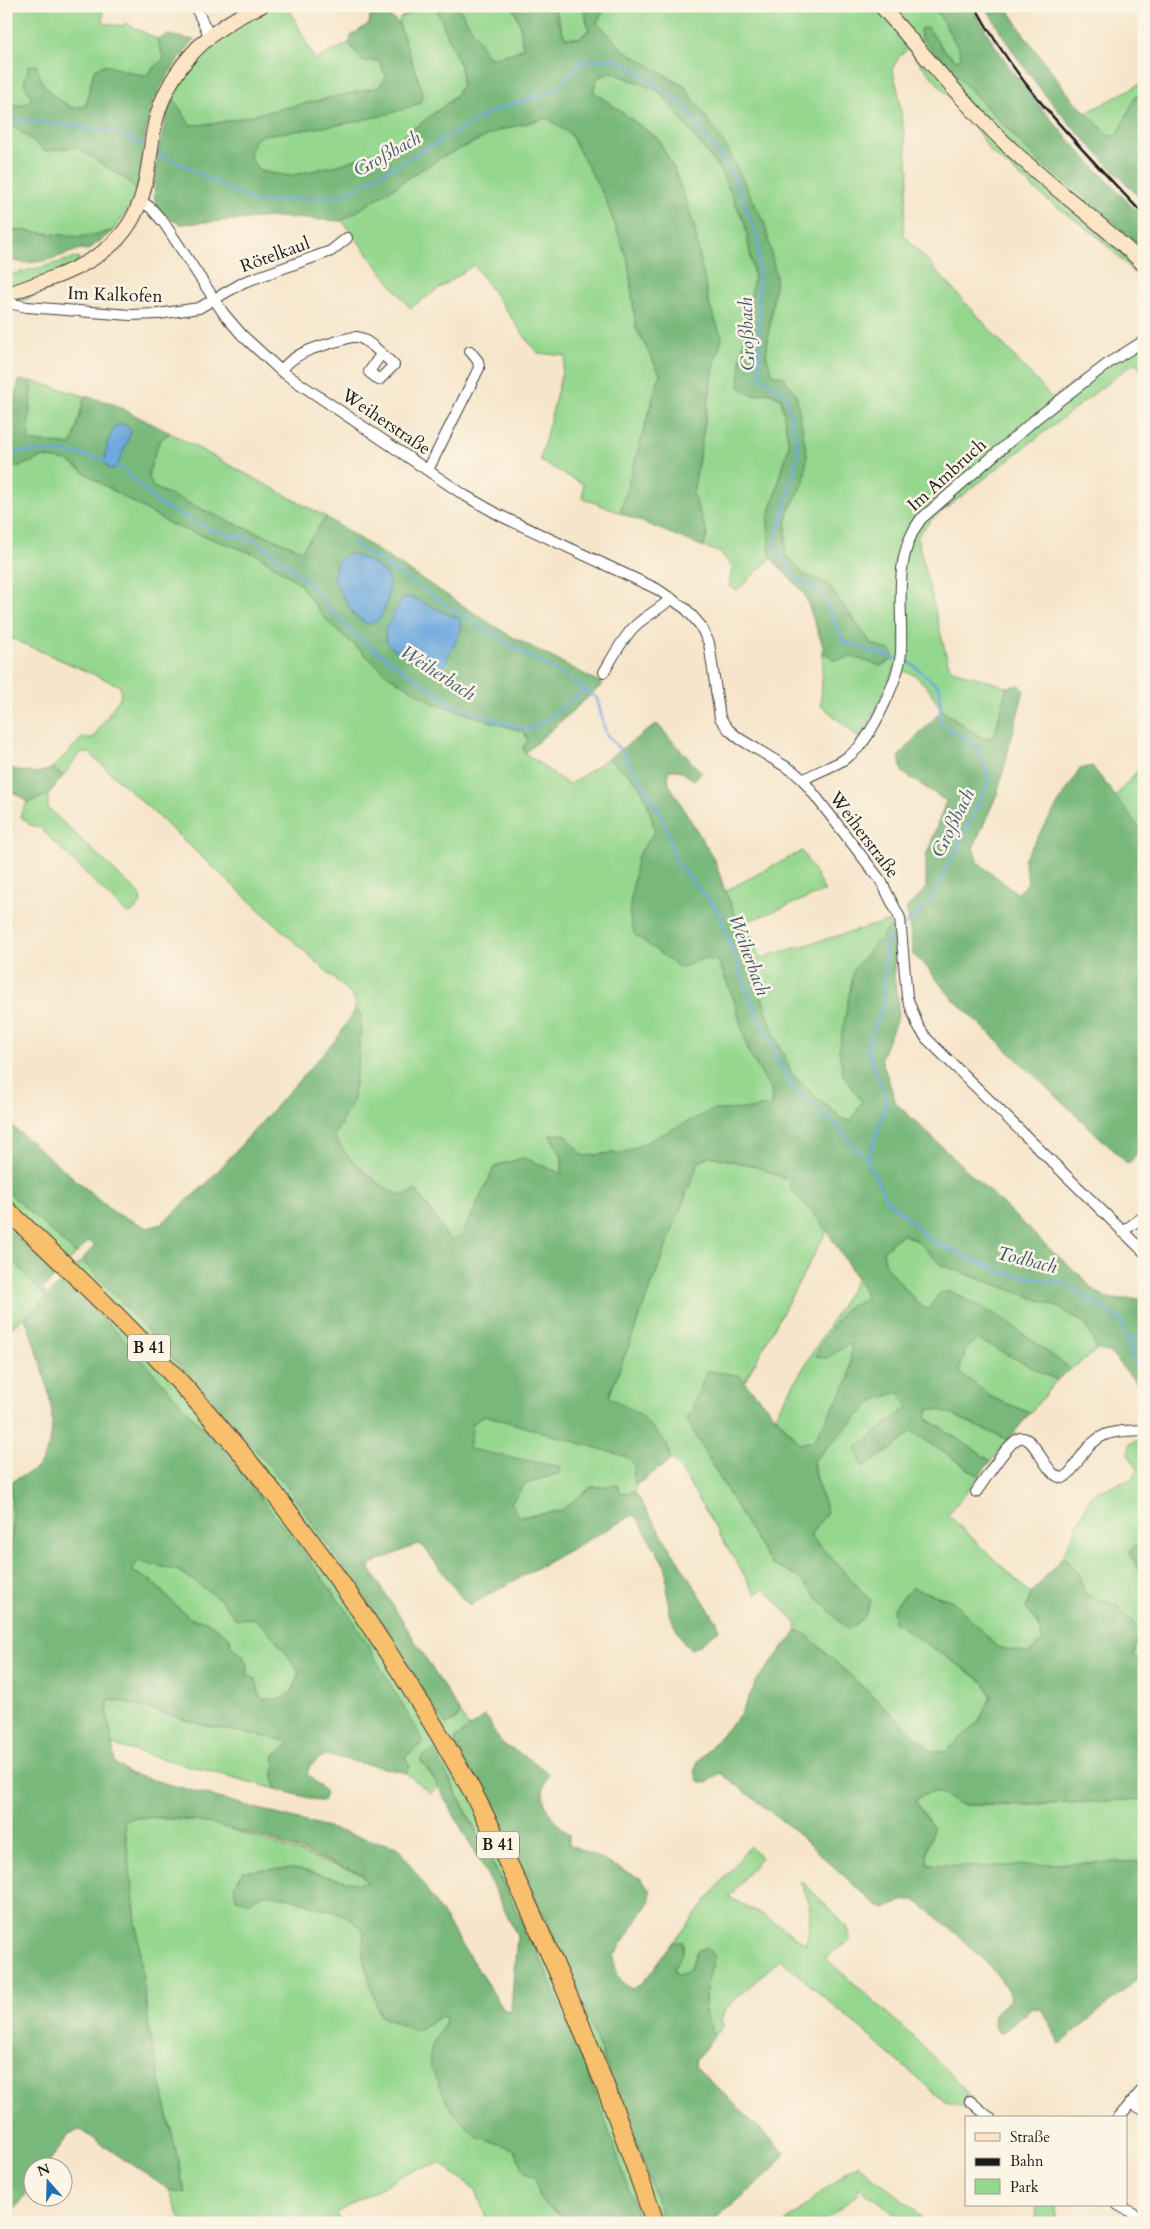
<svg xmlns="http://www.w3.org/2000/svg" width="1150" height="2229" font-family="Cardo,serif">
	<rect width="100%" height="100%" fill="#fcf5e5"/>
	<filter id="ink" filterUnits="userSpaceOnUse"><feTurbulence type="fractalNoise" baseFrequency=".02" numOctaves="2"/><feDisplacementMap in="SourceGraphic" scale="10" xChannelSelector="R" yChannelSelector="G"/><feConvolveMatrix kernelMatrix="1 2 1 2 8 2 1 2 1" color-interpolation-filters="sRGB"/></filter>
	<filter id="wash" filterUnits="userSpaceOnUse"><feTurbulence type="fractalNoise" baseFrequency=".0096" numOctaves="4" result="noise"/><feDisplacementMap in="SourceGraphic" scale="20" xChannelSelector="R" yChannelSelector="G"/><feGaussianBlur stdDeviation="1.12" result="paint"/><feColorMatrix in="noise" values="0 0 0 0 0 0 0 0 0 0 0 0 0 0 0 0 0 1.4 0 .05"/><feComposite in="paint" operator="in"/></filter>
	<g filter="url(#wash)">
		<rect width="100%" height="100%" fill="#f6e5cb"/>
		<path fill="#95d78f" stroke="#587a56" d="M6,6H103V23L123,26L125,23L157,39L164,59L145,76L104,65L94,70L86,106L72,108L54,97L39,80C31,103 31,105 6,106Z
			M279,6H288L315,60L349,43L362,61H379L386,76L379,87L213,124L190,125L172,96C184,75 200,50 220,35C237,23 259,14 279,6Z
			M424,6H433L437,10L461,68L462,85L454,98L387,149L338,165L289,176L259,171L250,157L254,140L263,135L343,124L423,93L399,24L400,18Z
			M458,6H513L520,25L523,48L513,53L488,58Z
			M554,6H583L589,30L580,38H565Z
			M607,6H934L960,51L961,58L956,60L944,50L927,27L986,107L1037,160L1094,204L1144,248V284L1126,264L1097,236L1045,198L990,151L975,127L908,49L899,57L892,69L898,91L909,171L903,234L1052,398L1144,334V378L1137,363L1131,365L932,519L917,537L948,663L952,670L1007,687L994,737L982,738L942,710L928,688L915,675L895,668L862,738H859L821,705L823,652L835,659L854,657L880,666L894,659L891,651L872,644L827,584L803,574L785,553L787,514L804,482L807,455L773,375L766,355L776,276L685,87L622,49L597,22Z
			M612,72L659,91L719,168L745,224L754,276L741,359L752,395L769,392L781,398L789,446L768,520L771,558L737,590L729,587L732,567L721,553L704,547L707,533L693,494L714,366L722,338L709,304L693,222L674,169L658,139L593,91L597,78Z
			M1144,82V91L1136,96L1117,137L1110,136L1086,113Z
			M547,118L570,134L605,198L628,261L636,328L660,374L620,513L583,498V484L540,461L566,356L538,353L533,348L474,265L410,308L342,221L438,159L500,130Z
			M6,123L23,133L45,151L76,147L127,180L136,190V199L113,231L80,237L6,229Z
			M79,257L75,275L6,309V276Z
			M32,381L85,396L72,445L27,441Z
			M170,433L326,517L302,550L230,522L153,487L148,475L159,441Z
			M44,457L68,461L102,484L172,525L258,555L299,583L326,620L433,703L524,732L528,741L523,747L525,753L569,785L607,759C643,781 645,792 655,831L637,857L703,959L718,961L734,1000L749,1053L772,1091L771,1105L751,1109L669,1133L626,1152L583,1156L565,1134L550,1135L562,1156V1175L524,1158L495,1166L463,1234L450,1241L428,1207L385,1189L344,1153L334,1136L352,1103L359,1056L361,1013L355,1010V1002L352,995L89,753H80L63,776L52,768L82,738H93L121,696L120,686L6,636V465L17,467Z
			M1144,763V834L1115,797Z
			M48,795V808L140,895L141,903L132,913H126L39,827L30,825L20,816L27,803Z
			M802,851L825,891L746,922L760,958L886,922L891,923L843,1075L862,1102L851,1121L842,1119L793,1076L773,1032L737,918L725,891Z
			M709,1156L755,1166L792,1181L827,1231L745,1381L738,1375L707,1371L687,1420L771,1564L796,1575L848,1630L871,1601L810,1535L827,1512L815,1476L813,1461L875,1400L899,1391L909,1407L856,1448L863,1467L893,1448L912,1431L979,1476L948,1515L1031,1594L1026,1609L1037,1621L1043,1641L1028,1654L997,1647L953,1601L912,1588L893,1608L895,1622L985,1683L991,1697L978,1723L945,1752H933L803,1632H796L797,1624L764,1588L756,1595L676,1462L671,1460L667,1444L609,1397L698,1163Z
			M6,1190L76,1254L57,1274L6,1228Z
			M902,1234L916,1240L941,1265L1056,1306L1086,1324L1097,1350L1071,1369L1057,1360L921,1307L886,1266L883,1251Z
			M6,1252L46,1298L6,1333Z
			M82,1260L231,1421L285,1484L368,1602L432,1707L446,1724L455,1721L460,1713L469,1728L456,1738L455,1745C503,1824 541,1908 577,1993C609,2069 639,2145 664,2223H640L597,2097L537,1951L450,1779L421,1761L439,1786L430,1793L406,1773L410,1767L405,1757L424,1742L353,1620L299,1547L226,1454L113,1328L63,1280Z
			M857,1279L864,1290L866,1298L845,1309L827,1358L851,1342L850,1378L814,1440L801,1444L775,1415Z
			M977,1339L1057,1380L1030,1413L993,1398L958,1372L966,1350Z
			M929,1409L944,1411L1008,1440L991,1461L926,1418Z
			M485,1415L627,1457L636,1465C633,1476 636,1482 635,1492L621,1493L591,1487L561,1511L519,1517L510,1503L525,1484L559,1473L469,1449L473,1423Z
			M1144,1439V1546L1134,1545L1129,1553L1144,1580V1666L1134,1654L1117,1606L1085,1594L1078,1574L1063,1556L1091,1494L1131,1479L1138,1470L1128,1454L1130,1443Z
			M6,1458C12,1489 15,1519 10,1550H6Z
			M138,1561L179,1571L220,1599L236,1619L255,1618L277,1641L299,1671C292,1696 291,1701 263,1699L260,1696L256,1680L247,1674L244,1657L230,1645V1638L206,1621L191,1619L172,1602L153,1582L131,1571Z
			M109,1700L125,1702L203,1725L289,1741L287,1746L275,1755L274,1780L276,1789L112,1745L107,1710Z
			M927,1792L943,1793L962,1805L1018,1806L1144,1799V1861L974,1867L928,1864L927,1853L933,1828L915,1800Z
			M147,1817L212,1823L362,1874L367,1882L358,1884L293,1868L248,1902L263,1894L290,1898L347,1916L364,1931L363,1958L380,2016L416,2031L441,2016L445,2017L446,2021L432,2045L476,2136L514,2148L525,2172L536,2179C541,2210 553,2210 579,2223H488L476,2190L441,2163L414,2169L336,2213L340,2223H182L169,2190L185,2192L149,2030L124,1819Z
			M750,1846L761,1857L729,1897L765,1916L806,1944C811,1922 813,1902 800,1883H804L846,1926L850,1940L825,1958C877,2003 927,2048 974,2099L965,2107L945,2102L780,1959L725,2009L721,2020L723,2026L715,2036L704,2013L706,1989L714,1957L698,1950L688,1972L678,1976L674,1970L683,1951V1942L673,1943Z
			M858,2165L915,2210L921,2218L918,2223H908L858,2187V2193L822,2223H785L845,2172Z
			M1036,2205H1056V2223H1037Z"/>
		<path fill="#78b87a" stroke="#4a6a4b" fill-rule="evenodd" d="M378,6H381L399,24L423,93L420,103C371,123 316,128 263,135L254,140L250,157L259,171L289,176L338,165L387,149L454,98L462,85L461,68L437,10L446,6H458L489,58L513,53L523,48L520,25L513,6H554L557,19L565,38H580L589,30L583,6H607L597,22L622,49L685,87L727,148L765,224L776,276L766,355L773,375L784,377L796,394L807,455L804,482L787,514L785,553L803,574L827,584L872,644L891,651L894,659L880,666L854,657L835,660L823,652V646L804,593L771,558L769,548L768,520L789,446L781,398L769,392L752,395L739,387L741,359L754,276L745,224L719,168L659,91L612,72L597,78L593,91L658,139L674,169L693,222L709,304L722,338L714,366L693,494L707,533L704,547L620,513L660,374L636,328L628,261L605,198L570,134L547,118L500,130L438,159L342,221L273,217L182,224C172,221 162,216 157,207C148,188 165,117 172,96L190,125L213,124L379,87L386,76L379,61H362L349,43L352,35L369,24L371,11Z
			M934,6H972C1016,90 1079,151 1144,219V248L1094,204L1037,160L921,38L920,29L927,27L944,50L955,60L961,58L960,51Z
			M986,6H1006L1027,39L1072,99L1110,136H1117L1136,96L1144,91V202C1086,141 1025,82 986,6Z
			M168,35L194,40C178,60 161,81 152,106C144,130 143,158 140,183L136,190L127,180L76,147L45,151L23,133L6,123V106L24,105L32,99L24,83L29,66L37,65C41,89 53,96 72,108L86,106L94,70L104,65L145,76L164,59L157,39Z
			M6,229L80,237L113,231L88,250L81,249C59,256 28,271 6,257Z
			M19,380L32,381L28,441L72,445L85,396L111,403L170,433L159,441L148,475L153,487L230,522L302,550L326,517L507,634L603,684L525,753L523,747L528,741L524,732L433,703L389,676L326,620L299,583L258,555L172,525L102,484L68,461L44,457L17,467L6,465V432Z
			M1020,685L1024,690L997,794L973,848L978,863L1017,893L1028,882L1024,859L1080,769L1092,766L1144,834V1146L1128,1164L952,998L923,963L913,955L909,920L906,908L926,889V856L946,801L902,772L899,756L942,710L982,738L994,737L1007,687Z
			M657,724L701,772L694,780L679,770H668L669,784L715,861L725,891L737,918L773,1032L793,1076L842,1119L851,1121L862,1102L843,1075L839,1049L854,969L890,927L895,934L894,977L898,1001V1016L881,1058L896,1103L1054,1253L1083,1278L1092,1289L1109,1299H1144V1360L1142,1362L1144,1366V1391L1109,1352L1097,1350L1086,1324L1056,1306L941,1265L916,1240L901,1234L883,1251L886,1266L921,1307L929,1309L938,1294L950,1291L1000,1317L1071,1369L1057,1380L977,1339L966,1349L959,1372L993,1398L1030,1413L1008,1440L944,1411L929,1409L926,1418L991,1461L979,1476L912,1431L893,1448L863,1467L856,1448L908,1407L899,1392L875,1400L813,1461L815,1476L827,1512L810,1535L871,1601L864,1618L848,1630L796,1575L771,1564L742,1517L687,1420L707,1371L738,1375L800,1444L814,1440L850,1378L851,1343L827,1358L816,1356L821,1343L845,1309L866,1298L864,1290L822,1223L790,1188L791,1181L755,1166L709,1156L698,1163L609,1397L640,1415L667,1444L671,1460L636,1485L633,1477L635,1465L627,1457L485,1415L473,1423L469,1449L561,1467L560,1473L525,1484L511,1503L519,1517L561,1511L591,1487L617,1485L621,1493L635,1492L718,1624L719,1630L700,1645L691,1649L685,1645L669,1614L666,1568L638,1519L633,1515L470,1605L464,1601L423,1546L418,1544L371,1564L370,1569L460,1713L455,1721L446,1725L432,1707L368,1602L285,1484L231,1421L82,1260L94,1246L89,1241L76,1254L6,1190V1121L115,1213L148,1228L161,1224L207,1183L338,1037L355,1010L361,1013L359,1056L352,1103L334,1136C349,1162 375,1185 403,1196L416,1190L450,1241L463,1234L495,1166L524,1158L562,1174V1156L550,1135L565,1134L583,1156L626,1152L712,1110L751,1109L771,1105L772,1091L749,1053L734,1000L718,961L703,959L680,968L634,934L629,913L637,857L655,831C645,792 643,781 607,759Z
			M6,766C22,772 37,776 52,768L63,776L48,795L27,803L22,797L6,789Z
			M6,1228L57,1274L42,1290L48,1295L63,1280L113,1328L226,1454L299,1547L353,1620L424,1742L405,1757L410,1767L406,1773L325,1755L310,1765L307,1774L326,1792L323,1802L276,1789L274,1780L275,1755L287,1747L288,1741L203,1725L125,1702L109,1700L107,1710L115,1763L131,1774L397,1847L412,1867L504,2010H511L517,1936L490,1880L434,1779L421,1761V1758L434,1750L537,1951L597,2097L640,2223H579L546,2206L539,2196L536,2179L525,2172L514,2149L476,2136L452,2112L429,2063L432,2045L446,2022L445,2017L441,2016L416,2031L380,2016L363,1958L364,1931L347,1916L290,1898L263,1894L248,1902L236,1899L234,1885L244,1871L293,1868L358,1884L367,1882L362,1874C299,1850 189,1805 124,1820L149,2030L185,2193L169,2190L81,2130L69,2134L46,2166H32V2185L6,2223V1550H10L13,1529L11,1482C19,1477 34,1472 40,1464C69,1425 38,1358 25,1317L46,1298L6,1252ZM138,1561L179,1571L220,1599L236,1619L255,1618L277,1641L299,1671C293,1695 289,1701 263,1699L260,1696L256,1680L247,1674C249,1660 241,1654 230,1645V1638L206,1621L191,1619L172,1602L153,1582L132,1571Z
			M1134,1545L1144,1546V1580L1129,1553Z
			M1063,1556L1078,1574L1085,1594L1117,1606L1140,1630L1134,1654L1144,1666V1799C1085,1802 1026,1806 967,1805C945,1805 943,1779 915,1800L933,1828L927,1853L928,1864L974,1867L1144,1861V1973L1060,2044L1041,2009L1032,2008L1001,2034L995,2029L993,2014L1011,1999C1002,1968 941,1921 915,1900L901,1901L886,1909L877,1906L791,1828L730,1780L720,1773L707,1783L698,1781L694,1770L699,1760L741,1713L758,1679L796,1632H803L933,1752H945L978,1723L991,1696L985,1683L894,1622L893,1608L912,1588L953,1601L997,1647L1029,1654L1043,1641L1037,1621L1026,1609L1031,1594Z
			M485,1716C494,1724 491,1735 505,1745C520,1755 536,1760 548,1774C536,1801 548,1815 569,1834V1844L642,1879L650,1890V1900L614,1956C614,1969 620,1985 632,1989L642,1984L673,1943L683,1941V1951L674,1970L678,1975L688,1972L698,1950L707,1947L714,1957L706,1990L704,2013L715,2036L696,2059L695,2066L785,2153L771,2171L712,2223H664C639,2145 609,2069 577,1993C541,1908 503,1824 455,1745L456,1738Z"/>
		<path fill="#6da9de" stroke="#44627d" d="M122,424L128,427L131,432L117,466L114,469L108,468C101,458 109,435 116,426Z
			M347,553C359,556 381,565 387,576C392,586 386,612 378,620C375,622 371,623 367,624L354,615L333,579L336,564Z
			M410,597L460,619L461,630L442,670H433L392,648L387,642L384,631L402,599Z"/>
		<g fill="none" stroke-linecap="round" stroke-linejoin="round">
			<path stroke="#6da9de" stroke-width="2.5" d="M6,118L114,131L147,147
				M156,152L256,202L343,195L497,109L556,91L583,61L618,59L682,103L733,174L758,238L760,377L785,393L799,451L775,545L795,577L822,594L844,642L897,659
				M6,452C41,452 76,449 108,462
				M116,465L121,467L159,504L212,530L257,541L294,570L315,590L342,623L371,647L458,708L528,730L550,717L585,690L597,698L606,734L624,754L664,819L676,862L718,910L754,1008L790,1085L836,1125L868,1161L886,1199L933,1242L1005,1273L1066,1284L1122,1322L1135,1364L1144,1378
				M353,544L471,621L585,689
				M902,661L912,664L940,688V723L977,747L990,781L930,902L903,926
				M868,1161L887,1101L867,1047L883,1007L885,950L888,940L897,932
				M1128,1343L1144,1333"/>
		</g>
	</g>
	<g filter="url(#ink)">
		<g fill="none" stroke-linecap="round" stroke-linejoin="round">
			<g stroke="#3d3a36" stroke-width="12">
				<path id="street" d="M195,6L209,35
					M141,201L151,208L164,223L224,314L242,335L281,371L464,495L501,516L657,589L686,609L700,625L709,643L720,718L729,730L740,739L793,771L803,780L881,881L900,918L907,997L918,1026L927,1039L1144,1252
					M13,304L27,307L130,315L158,314L199,308L244,282L331,251L347,238
					M281,371C294,352 318,347 338,341C344,340 351,336 357,337C368,339 386,358 394,365L379,380L369,372L381,354
					M428,470L479,368L478,361L470,351
					M604,672C613,657 621,641 633,628C644,616 660,610 671,598
					M803,780C822,768 841,766 858,748C874,731 900,675 901,652C903,607 892,557 921,519L1038,417L1110,362L1144,341
					M1122,1232L1144,1216
					M976,1492C984,1482 1008,1441 1020,1438C1036,1435 1045,1477 1063,1478C1071,1474 1075,1465 1080,1458C1099,1430 1113,1431 1144,1430
					M970,2101L990,2118
					M1130,2103L1144,2110
					M1118,2118L1144,2088
					M1118,2205L1144,2219"/>
			</g>
			<g stroke="#3d3a36" stroke-width="16">
				<path id="secondary" d="M881,6C922,51 960,100 1004,142C1048,186 1100,220 1144,265
					M6,295C40,282 81,271 109,247C145,217 147,176 153,134C163,73 206,29 261,6"/>
			</g>
			<g stroke="#3d3a36" stroke-width="20">
				<path id="highway" d="M6,1209C79,1278 151,1347 216,1423C313,1535 398,1660 471,1789C494,1832 515,1877 535,1921C581,2020 620,2120 655,2223"/>
			</g>
			<use href="#street" stroke="#fff" stroke-width="10"/>
			<use href="#secondary" stroke="#fce5c4" stroke-width="14"/>
			<use href="#highway" stroke="#f8bf6c" stroke-width="18"/>
			<path stroke="#1c1c1c" stroke-width="2.5" d="M975,6C1018,87 1082,149 1144,215"/>
		</g>
	</g>
	<g text-anchor="middle" dominant-baseline="central" stroke-width="5" stroke-linejoin="round" paint-order="stroke">
		<g fill="#fcf5e5" stroke="#5f5d58" stroke-width="1">
			<rect x="128" y="1334.5" width="42" height="27" rx="4"/>
			<rect x="477" y="1831.5" width="42" height="27" rx="4"/>
		</g>
		<g font-size="16" font-weight="bold" fill="#1c1c1c">
			<text x="149" y="1348">B 41</text>
			<text x="498" y="1845">B 41</text>
		</g>
		<g font-size="18" fill="#1c1c1c" stroke="#fcf5e5">
			<text transform="translate(275 255) rotate(-20)">Rötelkaul</text>
			<text transform="translate(115 295) rotate(2)">Im Kalkofen</text>
			<text transform="translate(386 422) rotate(34)">Weiherstraße</text>
			<text transform="translate(947 475) rotate(-42)">Im Ambruch</text>
			<text transform="translate(864 835) rotate(53)">Weiherstraße</text>
		</g>
		<g font-size="19" font-style="italic" fill="#405b73" stroke="#fcf5e5">
			<text transform="translate(387 154) rotate(-29)">Großbach</text>
			<text transform="translate(747 334) rotate(-92)">Großbach</text>
			<text transform="translate(438 673) rotate(33)">Weiherbach</text>
			<text transform="translate(953 823) rotate(-64)">Großbach</text>
			<text transform="translate(749 955) rotate(70)">Weiherbach</text>
			<text transform="translate(1027 1260) rotate(14)">Todbach</text>
		</g>
	</g>
	<rect width="1150" height="2229" fill="none" stroke="#fcf5e5" stroke-width="25"/>
	<rect x="965" y="2116" width="162" height="90" fill="#fcf5e5" stroke="#a29e95"/>
	<rect x="975" y="2133" width="25" height="8" fill="#fce5c4" stroke="#a29e95"/>
	<text x="1010" y="2142" font-size="15" fill="#1c1c1c">Straße</text>
	<rect x="975" y="2158" width="25" height="8" fill="#1c1c1c" stroke="#a29e95"/>
	<text x="1010" y="2166" font-size="15" fill="#1c1c1c">Bahn</text>
	<rect x="975" y="2179" width="25" height="15" fill="#95d78f" stroke="#a29e95"/>
	<text x="1010" y="2192" font-size="15" fill="#1c1c1c">Park</text>
	<g transform="translate(48 2182) rotate(340)"><circle r="24" fill="#fcf5e5" stroke="#a29e95"/>
	<path d="M0-4L9 19L0 12L-9 19Z" fill="#1f6fb2"/>
	<text y="-8" font-size="14" font-weight="bold" text-anchor="middle" fill="#1c1c1c">N</text>
	</g>
</svg>
